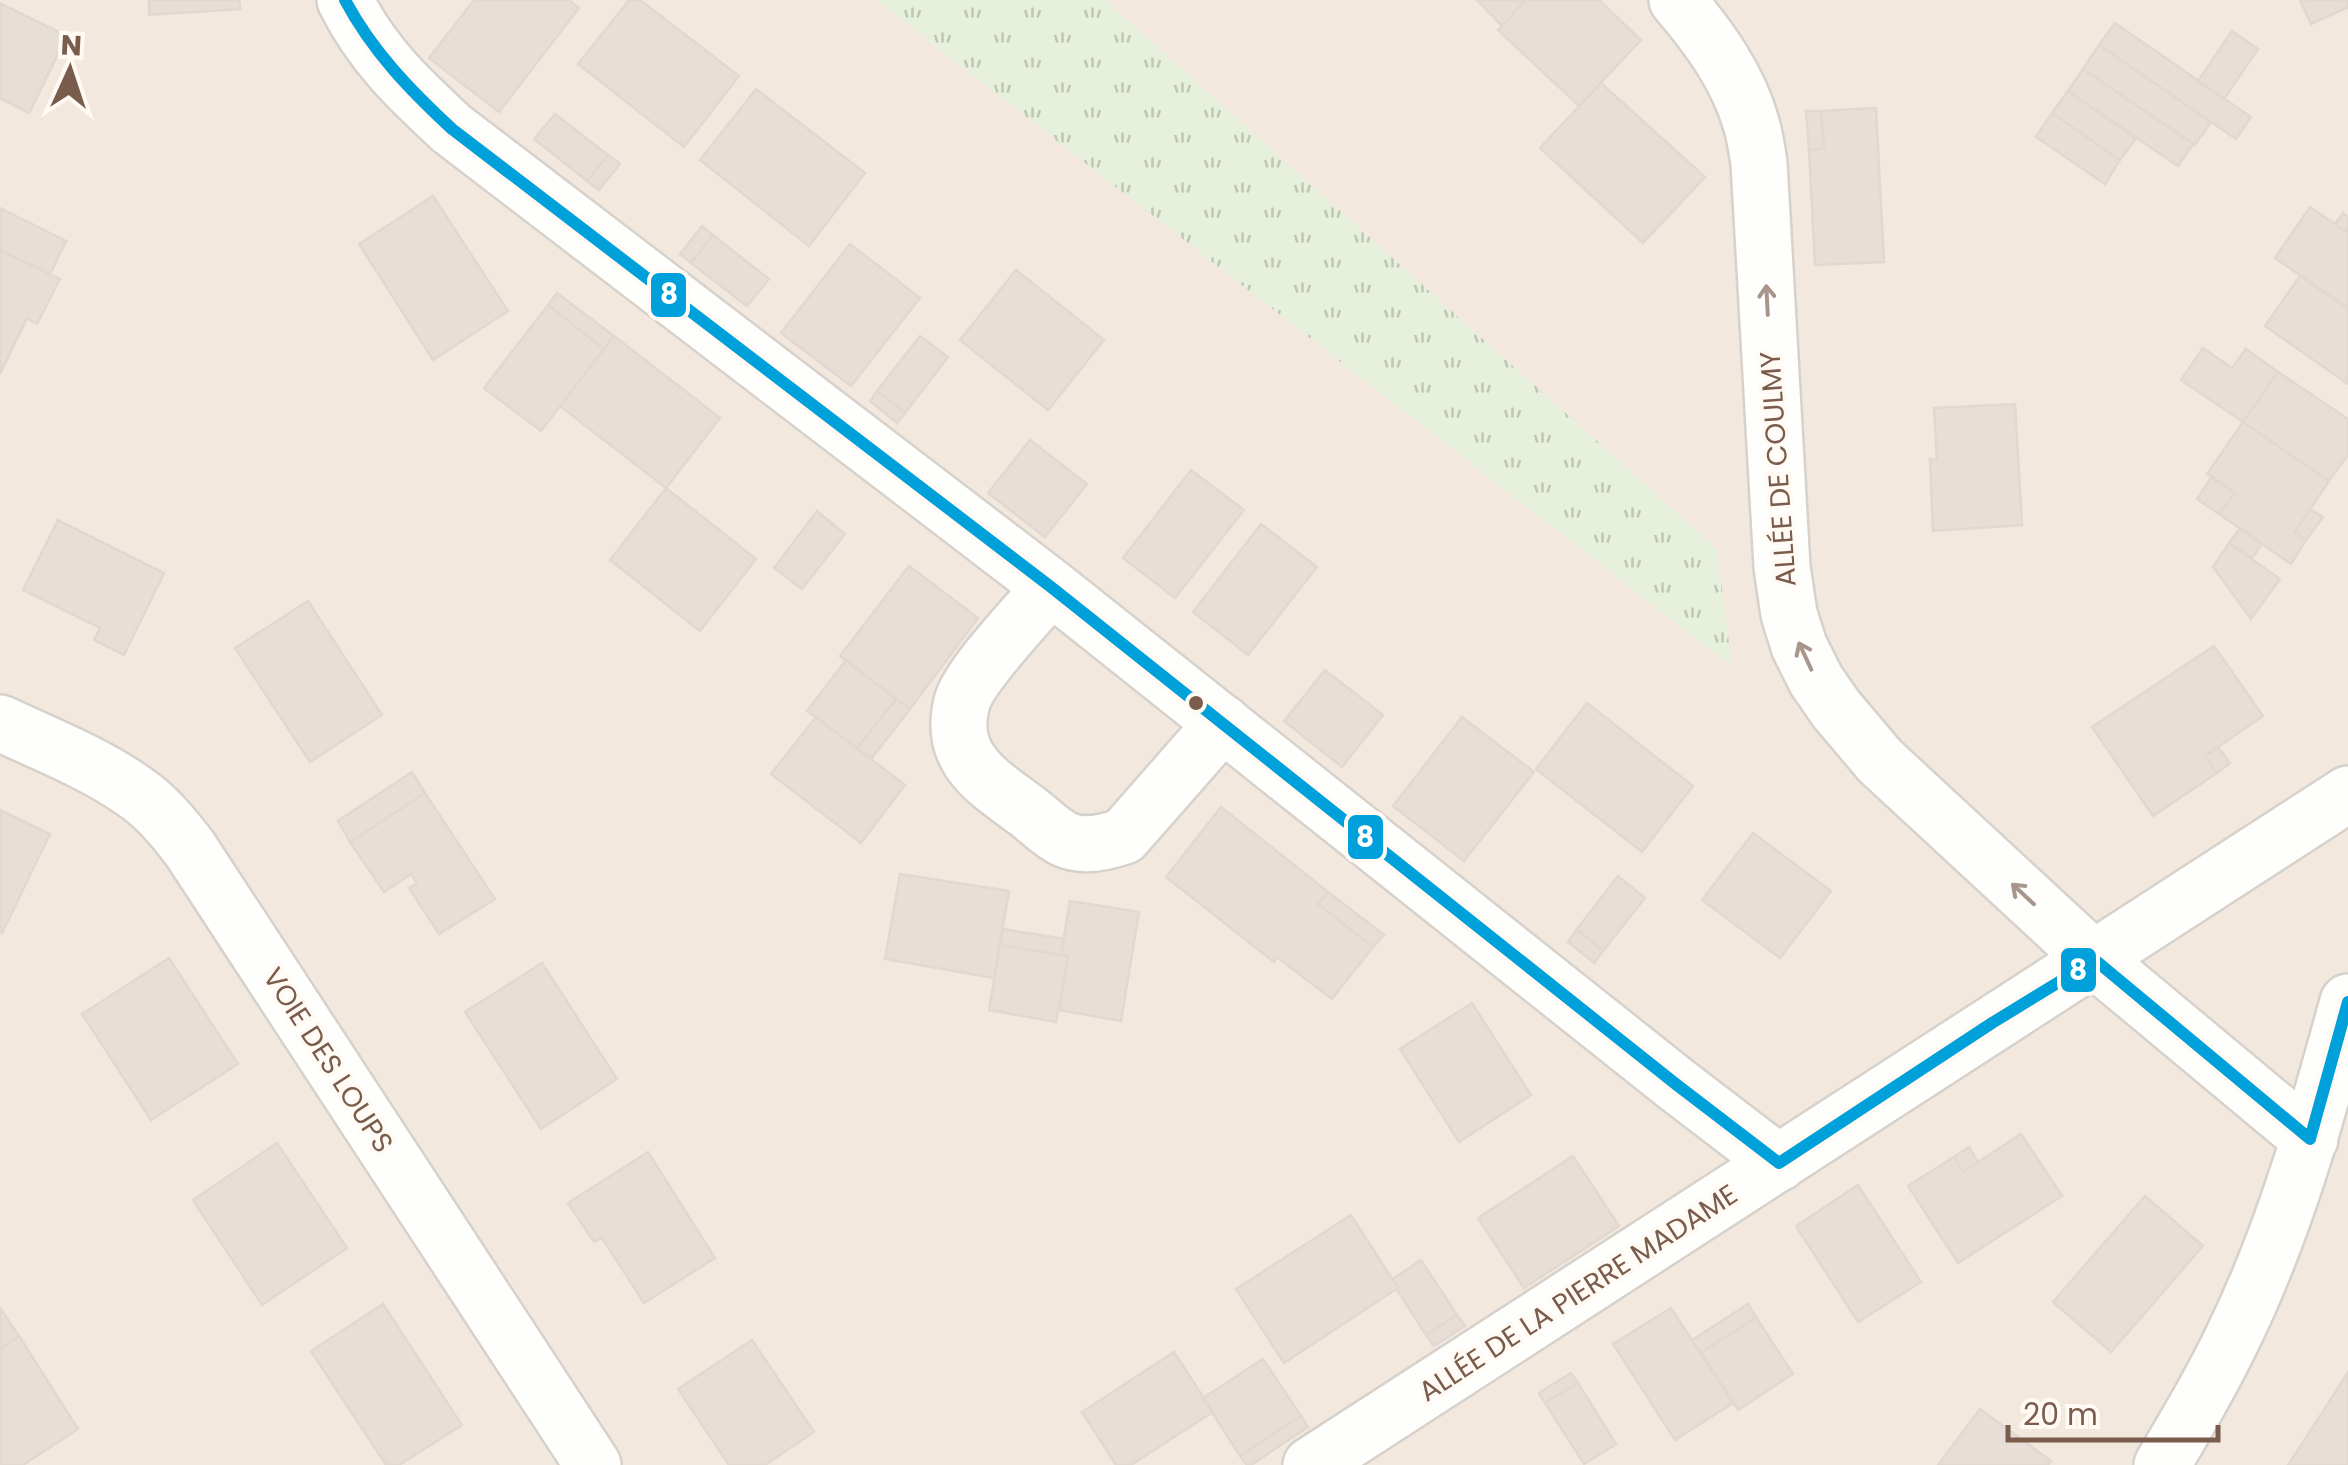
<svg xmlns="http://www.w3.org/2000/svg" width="2348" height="1465" font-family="Poppins,sans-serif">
	<defs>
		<pattern id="grass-tufts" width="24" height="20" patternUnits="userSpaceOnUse" patternTransform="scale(2.5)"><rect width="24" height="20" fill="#e7f0db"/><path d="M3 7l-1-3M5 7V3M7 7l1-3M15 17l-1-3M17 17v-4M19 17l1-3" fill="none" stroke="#c0c6b4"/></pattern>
	</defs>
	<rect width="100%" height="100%" fill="#f9f5f0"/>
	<path fill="#f2e8de" d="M0,0H2348V1465H0Z"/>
	<path fill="url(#grass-tufts)" d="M876,0H1105L1717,549L1732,667Z"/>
	<path fill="#e6ded7" stroke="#e2d8d2" stroke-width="2.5" d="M149,0H239L240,9L149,15Z
		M474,0H569L579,8L499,112L429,58Z
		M629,0H640L739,76L684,147L578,64Z
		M1477,0H1526L1502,26Z
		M1526,0H1599L1641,40L1579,106L1498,30Z
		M2300,0H2348V7L2311,24Z
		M0,3L67,36L29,113L0,98Z
		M2115,23L2251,117L2236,139L2099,45Z
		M2232,31L2258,49L2224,99L2198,81Z
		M2099,45L2211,122L2195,145L2083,69Z
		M2083,69L2193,144L2178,166L2068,91Z
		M1601,83L1705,177L1643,243L1540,148Z
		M756,89L865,173L809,246L700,160Z
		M2068,91L2136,138L2120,160L2052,113Z
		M1876,108L1884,262L1815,265L1809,150L1824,148L1821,111Z
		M1806,111H1821L1824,148L1809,150Z
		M2052,113L2120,160L2105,184L2036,137Z
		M555,114L608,155L587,181L534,139Z
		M608,155L620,164L599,190L587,181Z
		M433,196L508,311L433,360L359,244Z
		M2310,207L2348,233V308L2275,258Z
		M0,208L66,241L50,274L0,250Z
		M2343,213L2348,217V233L2335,224Z
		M702,226L713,235L691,263L680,254Z
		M713,235L769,279L747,306L691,263Z
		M850,244L920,298L851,386L781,333Z
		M0,250L60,279L37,324L27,318L0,374Z
		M1016,270L1104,340L1048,410L960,340Z
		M2300,276L2348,308V384L2265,326Z
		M557,293L614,336L604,349L548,305Z
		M548,305L604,349L541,431L484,388Z
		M614,336L720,418L666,488L560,406Z
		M920,336L948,357L905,413L877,391Z
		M2203,348L2232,368L2246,349L2278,372L2243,422L2181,380Z
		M2278,372L2348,419V455L2329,481L2243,422Z
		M877,391L905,413L897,423L870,401Z
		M2015,404L2022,525L1933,531L1930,459L1937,460L1934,408Z
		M2243,422L2329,481L2295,532L2306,540L2291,564L2219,514L2235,493L2207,474Z
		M1030,440L1087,484L1045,537L988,493Z
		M1191,470L1244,510L1175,598L1123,558Z
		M2212,476L2235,493L2219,514L2197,499Z
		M666,488L756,559L700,631L610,560Z
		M2310,509L2323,517L2306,540L2295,532Z
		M817,511L845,534L802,589L774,568Z
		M58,520L164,573L124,655L94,640L100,628L23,590Z
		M1261,524L1317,567L1248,655L1193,612Z
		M2240,528L2262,544L2252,558L2229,543Z
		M2229,543L2280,579L2251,619L2213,567Z
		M909,566L978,618L910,709L840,656Z
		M308,601L382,715L310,762L235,648Z
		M2214,646L2263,716L2205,756L2217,773L2153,816L2092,727Z
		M846,660L896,699L857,748L807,711Z
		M1325,670L1383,715L1342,767L1284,721Z
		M896,699L910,709L871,759L857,748Z
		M1587,703L1693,786L1642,852L1536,769Z
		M816,717L905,785L861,843L771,774Z
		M1462,717L1534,772L1464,861L1393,806Z
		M2218,747L2230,763L2217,773L2205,756Z
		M412,772L425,793L350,842L338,821Z
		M425,793L495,899L439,934L409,888L417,883L411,874L384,892L350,842Z
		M1221,807L1328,892L1318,904L1373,947L1332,999L1277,957L1274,962L1166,877Z
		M0,810L50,834L2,933L0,932Z
		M1753,833L1831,891L1780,958L1702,900Z
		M900,874L1009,891L994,978L885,959Z
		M1618,876L1645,898L1603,951L1577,929Z
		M1328,892L1384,935L1373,947L1318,904Z
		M1070,901L1139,912L1121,1021L1059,1010L1068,956L1061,955Z
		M1003,929L1064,939L1061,955L1000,945Z
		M1577,929L1603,951L1594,963L1568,942Z
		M1000,945L1068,956L1056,1022L989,1010Z
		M169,958L238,1064L151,1120L82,1014Z
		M542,963L617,1079L541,1129L465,1012Z
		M1472,1003L1531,1095L1459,1142L1400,1049Z
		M2021,1134L2062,1196L1958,1263L1908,1186L1954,1157L1963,1172Z
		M277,1143L347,1248L262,1305L193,1200Z
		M1969,1147L1978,1162L1963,1172L1954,1157Z
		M648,1152L715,1258L644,1303L602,1238L594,1242L568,1203Z
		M1573,1156L1619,1226L1524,1288L1478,1218Z
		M1858,1185L1921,1282L1858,1322L1796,1226Z
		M2145,1196L2203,1246L2111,1352L2053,1302Z
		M1351,1215L1398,1288L1284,1363L1236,1289Z
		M1421,1260L1457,1315L1426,1335L1397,1290L1398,1288L1393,1279Z
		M383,1304L462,1425L399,1465H386L311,1351Z
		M1748,1304L1756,1317L1701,1353L1692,1340Z
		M0,1308L19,1336L0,1349Z
		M1671,1308L1733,1403L1675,1440L1613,1344Z
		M1457,1315L1465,1326L1434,1346L1426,1335Z
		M1756,1317L1793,1374L1738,1410L1701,1353Z
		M19,1336L78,1429L23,1465H0V1349Z
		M752,1340L814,1432L765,1465H729L678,1389Z
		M1174,1352L1213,1412L1131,1465H1116L1082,1412Z
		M1263,1359L1301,1416L1240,1456L1203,1398Z
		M2348,1372V1465H2288L2320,1416Z
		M1571,1373L1578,1383L1545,1403L1539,1393Z
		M1578,1383L1616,1444L1584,1464L1545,1403Z
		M1980,1409L2051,1461L2048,1465H1938Z
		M1301,1416L1308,1427L1251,1465H1247L1240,1456Z"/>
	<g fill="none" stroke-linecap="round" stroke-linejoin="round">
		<g stroke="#d7d1cb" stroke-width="60">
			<path id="street" d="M345,0C372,55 409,89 452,129L1051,587L1677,1085L1779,1163
				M1677,0C1708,36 1738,77 1751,123C1755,136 1757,150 1759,163L1782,567L1789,614L1799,646L1816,680L1836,709L1880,761L2095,960L2310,1139
				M1051,587C1030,612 970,674 962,702C947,759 988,782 1027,811C1039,820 1051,833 1064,839C1082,848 1107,842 1124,836L1223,723
				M0,723C45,744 94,763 135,792C157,807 174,828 190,849L593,1465
				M1311,1465L2348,794
				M2162,1465C2187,1423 2212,1381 2233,1337C2285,1231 2317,1115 2348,1002"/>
		</g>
		<use href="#street" stroke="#fefefd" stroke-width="55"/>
		<g stroke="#fffaf3" stroke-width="20">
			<path id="bus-1" d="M345,0C372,51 410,90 452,129L1051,587L1677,1085L1779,1163L1992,1023L2095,960L2310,1139L2348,1002"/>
		</g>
		<use href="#bus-1" stroke="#00a1db" stroke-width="12"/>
	</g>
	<defs><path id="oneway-shaft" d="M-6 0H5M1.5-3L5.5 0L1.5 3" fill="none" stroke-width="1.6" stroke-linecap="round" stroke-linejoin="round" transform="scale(2.5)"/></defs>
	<g stroke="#a8958b">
		<use href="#oneway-shaft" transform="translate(1767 300) rotate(-93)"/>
		<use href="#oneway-shaft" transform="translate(1805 656) rotate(-115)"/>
		<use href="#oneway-shaft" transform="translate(2023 894) rotate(-137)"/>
	</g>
	<circle fill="#7a5c4d" stroke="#fffaf3" stroke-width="4" cx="1196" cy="703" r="9"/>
	<g text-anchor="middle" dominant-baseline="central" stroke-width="8" stroke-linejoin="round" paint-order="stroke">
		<g font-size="28" fill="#7a5c4d" stroke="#fffaf3">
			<text transform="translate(1778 469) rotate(-94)">ALLÉE DE COULMY</text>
			<text transform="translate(328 1060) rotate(57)">VOIE DES LOUPS</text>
			<text transform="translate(1578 1293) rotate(-33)">ALLÉE DE LA PIERRE MADAME</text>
		</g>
	</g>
	<g stroke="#fffaf3" stroke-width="4">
		<rect x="649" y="271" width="39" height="48" rx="10" fill="#00a1db"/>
		<rect x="1346" y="813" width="39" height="48" rx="10" fill="#00a1db"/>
		<rect x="2059" y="946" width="39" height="48" rx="10" fill="#00a1db"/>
	</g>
	<g font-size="28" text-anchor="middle" font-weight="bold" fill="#fff">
		<text x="669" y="304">8</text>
		<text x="1365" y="847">8</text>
		<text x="2078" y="980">8</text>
	</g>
	<g transform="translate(70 70) rotate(3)" stroke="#fffaf3" stroke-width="8" paint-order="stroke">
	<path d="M0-8L18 38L0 25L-18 38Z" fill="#7a5c4d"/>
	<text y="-15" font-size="28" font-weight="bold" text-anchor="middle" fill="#7a5c4d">N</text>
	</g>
	<path d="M2008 1425v15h210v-15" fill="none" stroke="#7a5c4d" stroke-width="5"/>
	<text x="2023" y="1425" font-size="30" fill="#7a5c4d" stroke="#fffaf3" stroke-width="8" paint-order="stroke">20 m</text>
</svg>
